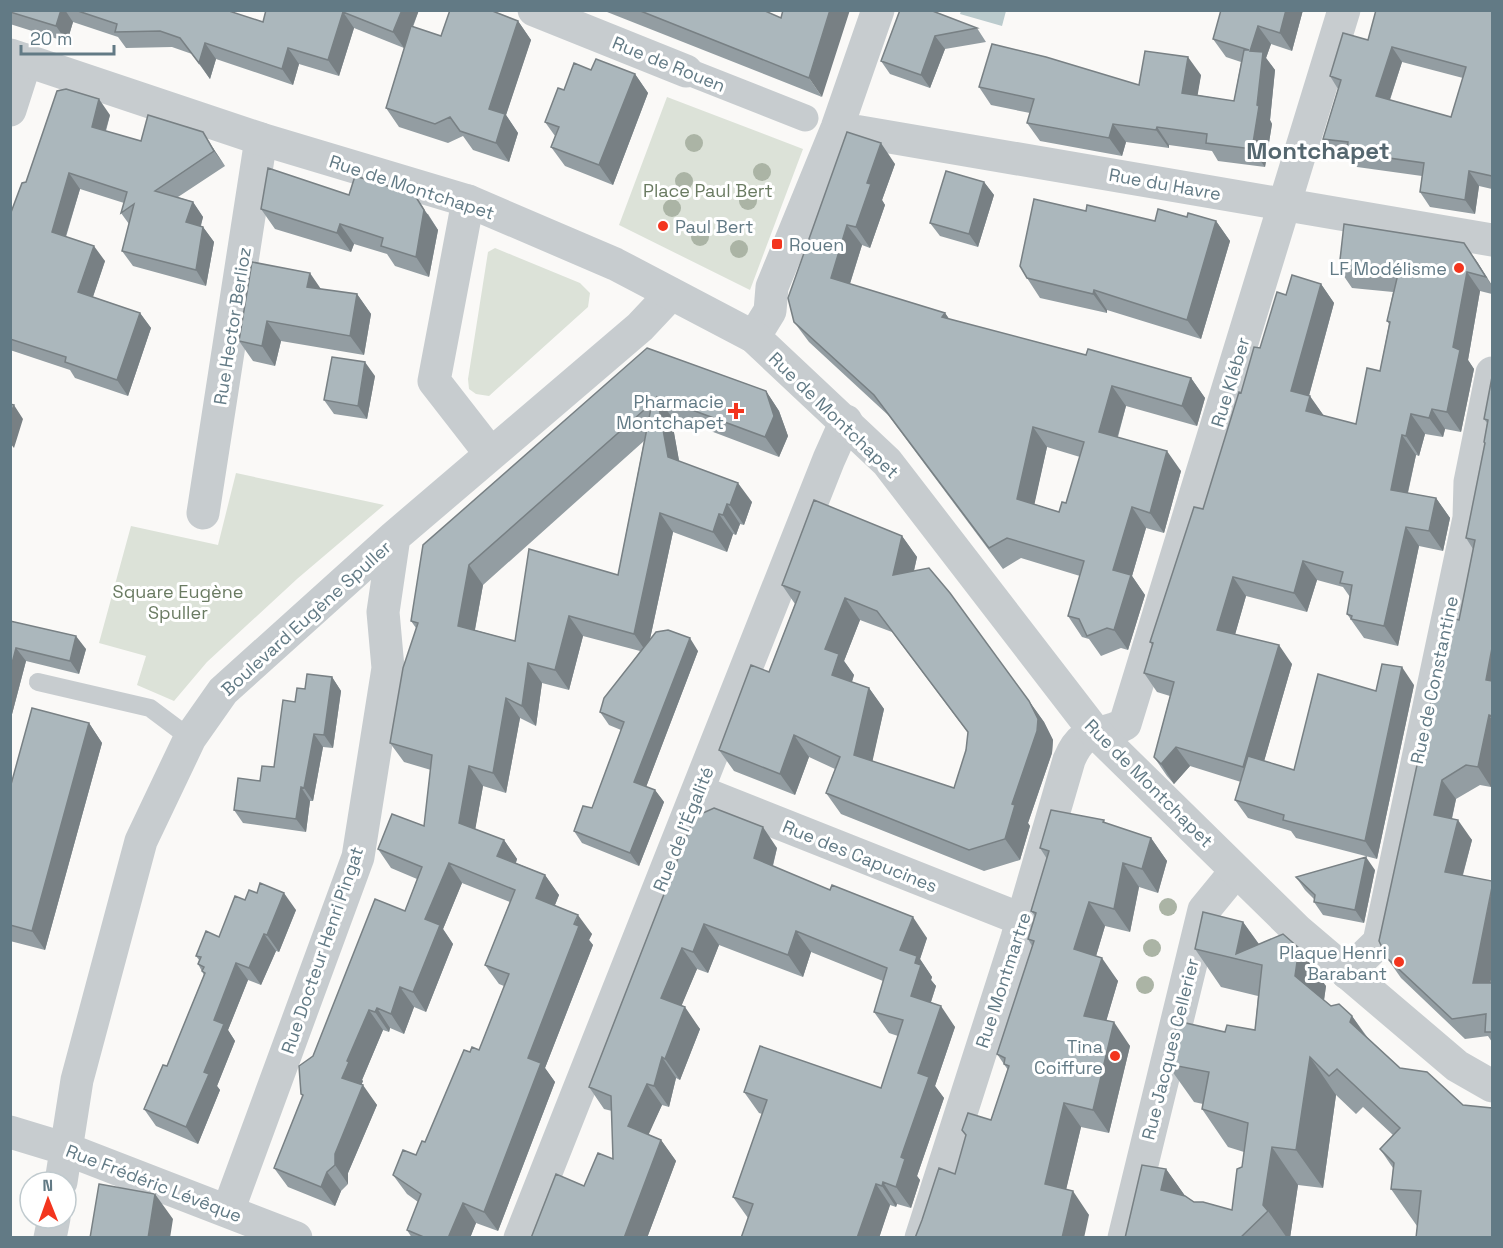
<svg xmlns="http://www.w3.org/2000/svg" width="1503" height="1248" font-family="'Space Grotesk',sans-serif">
	<rect width="100%" height="100%" fill="#faf9f7"/>
	<path fill="#dce2d8" d="M667,97L803,149L750,290L619,225Z
		M495,248L580,283L590,293L588,307L489,396L476,394L469,389L468,379L488,252Z
		M236,473L384,505L297,579L207,662L174,701L137,685L146,656L99,643L131,526L218,545Z"/>
	<path fill="#bbcbcd" d="M961,11V10L1006,11L1002,26L960,14Z"/>
	<g fill="none" stroke-linecap="round" stroke-linejoin="round">
		<path stroke="#c7cccf" stroke-width="18" d="M38,682L150,708L190,738"/>
		<path stroke="#c7cccf" stroke-width="27" d="M686,71L805,118"/>
		<path stroke="#c7cccf" stroke-width="33" d="M534,10L686,71
			M10,110L26,60
			M837,128L1492,240
			M468,201L434,381L490,453
			M754,337L770,311L772,287L837,128L878,10
			M203,513L261,139
			M698,791L1023,920
			M1347,973L1379,942L1469,518L1470,482L1492,373
			M10,1132L66,1149L296,1238
			M61,1182L77,1080L141,841L190,738L223,691L394,537L640,327L671,294
			M228,1211L358,857L388,668L383,612L394,537
			M50,1238L54,1218
			M520,1238L829,459L846,421
			M921,1238L1017,938L1069,760C1084,724 1099,739 1125,724L1344,10
			M1124,1238L1204,910L1236,871"/>
		<path stroke="#c7cccf" stroke-width="33" d="M10,55L261,139L468,201L615,264L754,337L887,462L1095,732L1297,930L1457,1066L1492,1086"/>
	</g>
	<g fill="#abb4a5">
		<circle cx="694" cy="143" r="9"/>
		<circle cx="762" cy="172" r="9"/>
		<circle cx="684" cy="181" r="9"/>
		<circle cx="748" cy="201" r="9"/>
		<circle cx="672" cy="208" r="9"/>
		<circle cx="700" cy="237" r="9"/>
		<circle cx="739" cy="249" r="9"/>
		<circle cx="1168" cy="907" r="9"/>
		<circle cx="1152" cy="948" r="9"/>
		<circle cx="1145" cy="985" r="9"/>
	</g>
	<path fill="#939da2" fill-rule="evenodd" d="M10,10H231L230,12L263,22L266,10H419L413,27L441,36L518,21L531,40L506,115L518,133L509,162L473,150L463,136L448,143L399,127L386,108L404,48L354,28L339,76L299,64L293,85L216,59L210,79L192,54L172,47L126,48L118,37L73,22L67,42L10,24Z
		M602,10H763L822,97Z
		M900,10L977,28L986,42L945,49L930,88L890,74L881,61Z
		M1221,10H1303L1292,51L1271,44L1266,58L1275,70L1270,120L1272,124L1265,167L1218,161L1212,151L1169,145V148L1126,142L1122,156L1040,141L1027,123L1030,113L991,105L979,87L1139,85L1201,75L1197,95L1234,101L1241,62L1226,57L1213,39Z
		M1492,10V189L1479,186L1475,214L1430,207L1420,192L1422,176L1357,167L1349,155L1333,153L1323,139L1338,89L1330,76L1368,40ZM1402,62L1463,78L1451,117L1390,100Z
		M591,70L635,74L648,93L613,185L565,166L551,147L555,136L545,122L564,90Z
		M110,115L106,131L141,141L213,148L225,166L178,197L193,202L203,217L201,226L203,227L214,242L206,286L133,266L122,251L129,224L121,213L124,203L80,189L66,237L105,261L93,297L140,313L151,328L128,396L75,378L70,370L10,350V215L26,182Z
		M847,132L895,164L882,200L885,205L870,248L862,245L850,284L945,313L949,319L1086,355L1191,378L1205,398L1197,426L1126,406L1118,437L1181,471L1164,533L1146,528L1132,576L1145,595L1128,650L1121,648L1101,656L1089,639L1082,637L1068,616L1080,576L1021,558L1003,569L888,415L809,342L794,322ZM1047,447L1080,457L1066,503L1059,512L1034,504Z
		M984,182L994,195L978,247L940,236L930,223Z
		M349,195L428,214L438,230L429,277L395,266L387,254L354,244L351,252L275,229L261,209Z
		M1086,211L1155,221L1187,217L1216,221L1230,241L1201,339L1107,310V313L1040,298L1027,278Z
		M1464,243L1492,285V294L1480,291L1468,360L1474,369L1461,432L1445,429L1443,437L1425,434L1419,456L1416,455L1408,493L1436,498L1450,518L1443,551L1419,546L1398,646L1364,638L1347,614L1350,597L1343,587L1317,580L1307,612L1246,596L1235,634L1292,664L1264,761L1294,770L1376,691L1414,685L1377,859L1296,838L1291,831L1248,818L1235,800L1241,782L1190,766L1174,784L1167,776L1154,757L1170,696L1157,692L1144,673L1152,645L1150,642L1203,509L1241,393L1260,348L1286,295L1321,284L1334,303L1309,396L1324,416L1356,424L1380,371L1389,324L1387,321L1393,292L1352,288L1339,269Z
		M252,262L321,289L357,294L371,314L364,355L281,341L275,366L253,361L239,341Z
		M647,348L766,391L779,411L788,436L779,457L671,416L679,461L752,502L744,525L740,524L736,535L733,534L727,552L673,532L650,639L698,651L646,787L655,790L664,802L639,866L582,843L574,831L592,808L621,730L609,725L600,712L640,651L583,636L569,690L542,683L536,726L520,718L506,793L483,786L475,829L504,840L517,859L516,863L545,875L559,895L555,905L592,934L589,940L593,945L545,1068L555,1082L498,1231L476,1223L470,1238H412L407,1230L418,1202L407,1194L393,1175L416,1155L425,1142L470,1052L479,1050L483,1040L504,986L499,984L485,965L510,902L462,883L443,929L453,944L426,1012L414,1007L404,1034L390,1028L389,1032L383,1030L362,1080L363,1081L361,1085L377,1105L348,1173V1184L341,1191L335,1206L288,1187L274,1168L303,1097L301,1094L313,1056L405,911L417,879L391,868L378,849L424,826L431,770L404,762L390,743L416,628L411,621ZM644,441L618,575L515,641L475,630L483,585Z
		M375,376L367,419L334,414L324,400Z
		M1492,377V782L1491,787L1480,785L1456,799L1452,819L1472,840L1463,875L1491,983H1492V1042L1488,1036L1465,1039L1401,978L1387,958L1459,620L1473,549L1466,538L1485,444L1484,442L1487,423L1484,419Z
		M902,536L917,557L914,571L1029,701L1044,722L1053,740L1052,753L1028,823L1030,826L1020,860L984,871L841,814L826,793L835,769L809,757L795,795L734,771L719,750L769,672L795,604L782,585ZM860,620L892,632L968,733L966,750L954,788L872,761L884,709L869,688L852,682L854,675L844,661Z
		M10,621L86,649L79,674L26,661L11,718L10,717Z
		M332,677L341,691L333,748L323,747L313,801H310L306,832L243,823L234,810L274,767L295,702L305,689Z
		M89,723L102,743L45,950L10,941V788Z
		M694,817L777,848L773,866L927,938L920,959L932,977L931,980L936,986L931,1002L955,1027L935,1086L944,1098L917,1176L920,1180L911,1208L897,1204L896,1207L890,1205L879,1238H741L748,1218L733,1197L762,1114L759,1113L744,1092L881,1088L898,1036L889,1033L874,1012L883,981L811,952L803,977L719,945L708,973L697,969L681,1006L700,1029L680,1080L676,1078L669,1107L662,1105L648,1134L661,1140L676,1161L647,1238H531L613,1159L612,1111L604,1109L589,1087Z
		M1104,820L1106,824L1151,838L1167,861L1158,893L1139,887L1130,932L1105,926L1096,956L1118,981L1106,1021L1130,1046L1109,1133L1081,1127L1066,1189L1089,1215L955,1174L991,1120L1008,1070L997,1054L1032,946L1028,939L1035,916L1031,911L1047,859L1040,848Z
		M1375,870L1364,923L1323,915L1314,902V899L1305,890L1296,877Z
		M257,893L296,910L279,952L276,951L261,985L248,980L228,1030L235,1041L217,1086L220,1090L198,1144L156,1126L144,1109L167,1066L204,975L198,964L199,960L196,956L219,937L245,900Z
		M1243,922L1259,944L1326,986L1324,1000L1331,1006L1352,1016L1368,1038L1400,1068L1463,1105L1417,1226L1391,1189L1393,1168L1380,1149L1393,1135L1363,1107L1356,1114L1336,1095L1323,1188L1298,1185L1290,1238H1125L1166,1169L1185,1196L1194,1202L1232,1210L1242,1167L1244,1152L1228,1147L1202,1109L1203,1104L1194,1102L1167,1064L1225,1032L1255,1030L1258,996L1221,987L1195,949Z"/>
	<path fill="#788084" d="M61,10H65L73,22L67,42L56,26Z
		M402,10H419L404,48L393,32Z
		M830,10H850L822,97L809,78Z
		M1286,10H1303L1292,51L1280,33Z
		M343,12L354,28L339,76L328,60Z
		M518,21L531,40L506,115L518,133L509,162L496,143L489,109Z
		M1258,26L1271,44L1266,58L1275,70L1270,120L1272,124L1265,167L1252,149L1257,105L1250,51Z
		M935,36L945,49L930,88L921,75Z
		M205,43L216,59L210,79L199,63Z
		M1392,47L1402,62L1386,111L1376,96Z
		M288,48L299,64L293,85L282,69Z
		M1188,57L1201,75L1195,111L1182,93Z
		M635,74L648,93L613,185L599,165Z
		M99,99L110,115L102,142L92,127Z
		M1113,124L1126,142L1122,156L1109,138Z
		M1157,127L1169,145V148L1156,130Z
		M203,132L213,148L225,166L214,151Z
		M881,143L895,164L882,200L885,205L870,248L856,227L867,183Z
		M1469,171L1479,186L1475,214L1465,200Z
		M69,173L80,189L62,248L52,232Z
		M984,182L994,195L978,247L969,234Z
		M414,194L438,230L429,277L416,257Z
		M193,202L203,217L197,238L186,222Z
		M1216,221L1230,241L1201,339L1187,320Z
		M340,224L354,244L351,252L337,233Z
		M847,225L862,245L845,299L831,278Z
		M203,227L214,242L206,286L196,270Z
		M1464,243L1478,263L1492,286L1486,277Z
		M94,246L105,261L89,308L78,292Z
		M1467,272L1480,291L1468,360L1474,369L1461,432L1447,412L1453,347Z
		M310,273L323,292L307,287Z
		M1321,284L1334,303L1305,410L1291,391Z
		M1094,290L1107,310V313L1093,294Z
		M357,294L371,314L364,355L350,336Z
		M140,313L151,328L128,396L117,380Z
		M945,313L959,333L942,317Z
		M267,321L281,341L275,366L262,346Z
		M365,362L375,376L367,419L358,406Z
		M1191,378L1205,398L1197,426L1182,406Z
		M1112,386L1126,406L1113,452L1099,432Z
		M766,391L779,411L788,436L779,457L765,437Z
		M1310,396L1324,416L1306,411Z
		M657,397L671,416L682,477L668,457Z
		M14,405L23,419L14,448L10,443V415Z
		M1432,409L1445,429L1443,437L1429,418Z
		M1411,414L1425,434L1419,456L1406,436Z
		M1033,427L1047,447L1031,520L1017,499Z
		M1402,435L1416,455L1404,509L1391,490Z
		M1167,451L1181,471L1164,533L1150,513Z
		M738,483L752,502L744,525L730,505Z
		M1436,498L1450,518L1443,551L1429,531Z
		M727,504L740,524L736,535L723,515Z
		M1132,507L1146,528L1132,576L1145,595L1128,650L1114,630L1113,570Z
		M660,513L673,532L647,653L634,634Z
		M719,514L733,534L727,552L713,532Z
		M1406,527L1419,546L1398,646L1384,626Z
		M902,536L917,557L908,596L893,575Z
		M1303,561L1317,580L1307,612L1294,593Z
		M469,565L483,585L472,645L458,626Z
		M1233,577L1246,596L1231,649L1217,630Z
		M845,598L860,620L844,661L854,675L847,696L832,675L825,649Z
		M569,616L583,636L569,690L555,670Z
		M76,636L86,649L79,674L70,661Z
		M690,638L698,651L643,795L634,782Z
		M1279,645L1292,664L1257,786L1243,767Z
		M16,648L26,661L11,718L10,716V671Z
		M1492,648V690L1486,680Z
		M528,663L542,683L536,726L522,706Z
		M1402,667L1414,685L1377,859L1365,841Z
		M332,677L341,691L333,748L324,735Z
		M869,688L884,709L869,777L854,755Z
		M506,698L520,718L506,793L493,773Z
		M1029,701L1044,722L1053,740L1052,753L1028,823L1030,826L1020,860L1005,839L1012,804Z
		M1489,715L1492,720V782L1491,787L1478,767Z
		M89,723L102,743L45,950L32,931Z
		M314,734L323,747L313,801L304,788Z
		M794,735L809,757L795,795L780,774Z
		M1176,747L1190,766L1174,784L1161,764Z
		M469,766L483,786L473,842L459,823Z
		M1442,780L1456,799L1448,835L1434,815Z
		M301,787L310,801L306,832L296,819Z
		M655,790L664,802L639,866L630,853Z
		M1458,820L1472,840L1458,892L1445,872Z
		M763,827L777,848L769,880L754,858Z
		M1151,838L1167,861L1158,893L1142,869Z
		M504,840L517,859L511,875L497,856Z
		M1366,857L1375,870L1364,923L1355,910Z
		M449,863L462,883L443,929L453,944L426,1012L413,992L425,919Z
		M1123,863L1139,887L1130,932L1114,909Z
		M545,875L559,895L550,917L536,898Z
		M1492,887V974L1487,1003L1473,983Z
		M284,893L296,910L279,952L267,935Z
		M1089,902L1105,926L1091,973L1074,949Z
		M578,915L592,934L589,940L593,945L545,1068L555,1082L498,1231L484,1212L528,1058Z
		M913,917L927,938L920,959L932,977L931,980L936,986L926,1017L911,996L900,950Z
		M1243,922L1270,960L1262,965L1236,954Z
		M704,924L719,945L708,973L693,952Z
		M796,931L811,952L803,977L788,955Z
		M264,934L276,951L261,985L249,968Z
		M682,948L697,969L676,1019L661,998Z
		M1299,948L1326,986L1322,1014L1295,976Z
		M1102,958L1118,981L1101,1039L1084,1016Z
		M236,963L248,980L228,1030L235,1041L217,1086L220,1090L198,1144L186,1127L204,1072L214,1020Z
		M400,987L414,1007L404,1034L391,1014Z
		M941,1006L955,1027L935,1086L944,1098L917,1176L920,1180L911,1208L896,1187L901,1157L918,1073Z
		M685,1007L700,1029L680,1080L665,1059Z
		M377,1008L390,1028L389,1032L375,1012Z
		M369,1010L383,1030L362,1080L363,1081L356,1098L342,1078L347,1061Z
		M1352,1016L1378,1054L1350,1022Z
		M1114,1022L1130,1046L1109,1133L1093,1110Z
		M662,1057L676,1078L669,1107L654,1086Z
		M1310,1057L1336,1095L1323,1188L1296,1150Z
		M647,1084L662,1105L643,1147L628,1126Z
		M363,1085L377,1105L348,1173V1184L335,1165V1154Z
		M1064,1103L1081,1127L1062,1207L1045,1184Z
		M661,1140L676,1161L647,1238H624Z
		M1272,1147L1298,1185L1290,1238H1287L1268,1211L1263,1205Z
		M1166,1169L1193,1207L1161,1190Z
		M327,1172L341,1191L335,1206L321,1187Z
		M883,1182L897,1204L896,1207L882,1186Z
		M876,1184L890,1205L879,1238H857Z
		M1073,1191L1089,1215L1084,1238H1062Z
		M155,1194L173,1219L170,1238H148Z
		M463,1203L476,1223L470,1238H448Z"/>
	<path fill="#abb7bc" stroke="#788084" stroke-width="1.5" fill-rule="evenodd" d="M10,10H61L56,26L10,12Z
		M75,10H226L263,22L266,10H402L393,32L343,12L328,60L288,48L282,69L205,43L199,63L180,38L160,31L115,32L117,24Z
		M450,10H490L518,21L489,109L505,114L496,143L460,131L450,117L435,124L386,108L411,26L441,36Z
		M638,10H763L781,18L783,10H830L809,78Z
		M900,10H930L977,28L935,36L921,75L881,61Z
		M1221,10H1286L1280,33L1258,26L1250,51L1263,52L1257,105L1259,106L1252,149L1206,143L1207,134L1157,127L1156,130L1113,124L1109,138L1027,123L1034,99L979,87L992,44L1046,57L1139,85L1145,51L1188,57L1182,93L1234,101L1244,50H1249L1213,39Z
		M1376,10H1492V176L1469,171L1465,200L1420,192L1424,163L1347,152L1348,142L1323,139L1341,80L1330,76L1343,33L1368,40ZM1392,47L1466,67L1451,117L1376,96Z
		M596,59L635,74L599,165L551,147L559,127L545,122L558,88L564,90L574,63L591,70Z
		M66,89L99,99L92,127L141,141L148,115L203,132L214,151L155,191L193,202L186,222L203,227L196,270L122,251L134,204L121,213L127,192L69,173L52,232L94,246L78,292L140,313L117,380L65,362L66,357L10,339V215L22,183L26,182L57,91Z
		M847,132L881,143L867,183L871,184L856,227L847,225L831,278L945,313L942,317L1086,355L1088,349L1191,378L1182,406L1112,386L1099,432L1167,451L1150,513L1132,507L1113,570L1131,575L1114,630L1107,628L1087,636L1079,619L1068,616L1084,561L1007,538L989,548L874,395L794,322L788,298ZM1033,427L1084,442L1066,503L1062,502L1059,512L1017,499Z
		M268,168L349,195L355,176L414,194L424,210L416,257L381,246L383,238L340,224L337,233L261,209Z
		M946,171L984,182L969,234L930,223Z
		M1034,199L1086,211L1087,205L1155,221L1158,209L1187,217L1188,213L1216,221L1187,320L1094,290L1093,294L1027,278L1020,266Z
		M1344,224L1464,243L1486,277L1467,272L1453,347L1460,350L1447,412L1432,409L1429,418L1411,414L1406,436L1402,435L1391,490L1436,498L1429,531L1406,527L1384,626L1351,619L1352,616L1347,614L1352,585L1340,583L1343,572L1303,561L1294,593L1233,577L1217,630L1279,645L1243,767L1176,747L1161,764L1154,757L1174,682L1144,673L1153,643L1150,642L1194,507L1203,509L1239,392L1241,393L1254,347L1260,348L1277,292L1286,295L1292,275L1321,284L1291,391L1310,396L1306,411L1356,424L1367,368L1380,371L1390,322L1387,321L1398,274L1339,269Z
		M252,262L310,273L307,287L357,294L350,336L267,321L262,346L239,341Z
		M647,348L766,391L774,416L765,437L657,397L668,457L738,483L730,505L727,504L723,515L719,514L713,532L660,513L634,634L569,616L555,670L528,663L522,706L506,698L493,773L469,766L459,823L504,840L497,856L545,875L536,898L578,915L574,924L579,926L528,1058L541,1063L484,1212L463,1203L448,1238H426L407,1230L421,1194L393,1175L403,1150L416,1155L422,1141L425,1142L464,1050L470,1052L472,1047L479,1050L483,1040L509,974L485,965L515,890L449,863L425,919L440,925L413,992L400,987L391,1014L377,1008L375,1012L369,1010L347,1061L349,1062L342,1078L363,1085L335,1154V1165L327,1172L321,1187L274,1168L303,1095L301,1094L299,1066L313,1056L375,899L405,911L422,867L378,849L392,814L424,826L432,755L390,743L403,668L418,623L411,621L423,545ZM652,403L618,575L529,549L515,641L458,626L469,565Z
		M332,357L365,362L358,406L324,400Z
		M1492,377V648L1486,680L1492,681V716L1489,715L1478,767L1466,765L1442,780L1434,815L1458,820L1445,872L1492,881V887L1473,983H1492V1032H1485L1486,1014L1452,1019L1387,958L1379,941L1449,617L1459,620L1475,540L1466,538L1485,443L1484,442L1488,420L1484,419Z
		M10,404L14,405L10,415Z
		M814,500L902,536L893,575L929,568L950,593L1029,701L1038,719L1037,731L1012,804L1015,805L1005,839L969,850L826,793L840,757L794,735L780,774L719,750L751,665L769,672L800,592L782,585ZM845,598L877,611L968,732L966,750L954,788L854,755L869,688L832,675L839,654L825,649Z
		M10,621L76,636L70,661L16,648L10,671Z
		M668,630L690,638L634,782L655,790L630,853L574,831L583,806L592,808L624,722L600,712L604,698L656,632Z
		M1382,664L1402,667L1365,841L1283,820L1284,815L1235,800L1248,756L1294,770L1318,674L1376,691Z
		M307,674L332,677L324,735L314,734L304,788L301,787L296,819L234,810L238,778L260,781L262,766L274,767L283,700L295,702L297,688L305,689Z
		M32,708L89,723L32,931L10,925V788Z
		M714,808L763,827L754,858L830,890L832,885L913,917L900,950L917,956L915,963L921,965L911,996L941,1006L918,1073L929,1077L901,1157L905,1159L896,1187L883,1182L882,1186L876,1184L857,1238H741L753,1204L733,1197L767,1100L744,1092L760,1046L881,1088L903,1020L874,1012L887,968L796,931L788,955L704,924L693,952L682,948L661,998L685,1007L665,1059L662,1057L654,1086L647,1084L628,1126L661,1140L624,1238H531L556,1174L584,1186L598,1153L613,1159L611,1096L589,1087L694,817Z
		M1051,810L1104,820L1103,822L1151,838L1142,869L1123,863L1114,909L1089,902L1074,949L1102,958L1084,1016L1114,1022L1093,1110L1064,1103L1045,1184L1073,1191L1062,1238H915L922,1220L939,1168L955,1174L966,1135L962,1130L968,1113L991,1120L1009,1066L1004,1064L1005,1058L997,1054L1034,941L1028,939L1036,913L1031,911L1049,851L1040,848Z
		M1366,857L1355,910L1314,902L1315,895L1296,877Z
		M260,883L284,893L267,935L264,934L249,968L236,963L214,1020L224,1024L204,1072L209,1074L186,1127L144,1109L163,1065L167,1066L205,973L202,971L204,967L198,964L201,957L196,956L206,931L219,937L235,896L245,900L249,890L257,893Z
		M1203,912L1243,922L1236,954L1283,934L1299,948L1295,976L1331,1006L1339,1004L1352,1016L1350,1022L1400,1068L1427,1072L1463,1105L1492,1108V1238H1416L1421,1191L1391,1189L1394,1163L1380,1149L1400,1128L1337,1069L1329,1076L1310,1057L1296,1150L1272,1147L1263,1205L1268,1211L1240,1238H1125L1142,1165L1166,1169L1161,1190L1185,1196L1194,1202H1203L1232,1210L1237,1169L1242,1167L1248,1123L1202,1109L1209,1072L1167,1064L1177,1021L1225,1032L1227,1025L1255,1030L1262,965L1195,949Z
		M99,1184L155,1194L148,1238H90Z"/>
	<g fill="#f3351e" stroke="#fff" stroke-width="2">
		<circle cx="663" cy="226" r="6"/>
		<rect x="771" y="238" width="12" height="12" rx="3"/>
		<circle cx="1459" cy="268" r="6"/>
		<path d="M733 402h6v6h6v6h-6v6h-6v-6h-6v-6h6z"/>
		<circle cx="1399" cy="962" r="6"/>
		<circle cx="1115" cy="1056" r="6"/>
	</g>
	<g text-anchor="middle" dominant-baseline="central" stroke-width="6" stroke-linejoin="round" paint-order="stroke">
		<g font-size="18" fill="#627a85" stroke="#fff">
			<text transform="translate(669 64) rotate(22)">Rue de Rouen</text>
			<text transform="translate(1165 184) rotate(10)">Rue du Havre</text>
			<text transform="translate(412 187) rotate(18)">Rue de Montchapet</text>
			<text transform="translate(232 326) rotate(-81)">Rue Hector Berlioz</text>
			<text transform="translate(1230 382) rotate(-73)">Rue Kléber</text>
			<text transform="translate(834 415) rotate(44)">Rue de Montchapet</text>
			<text transform="translate(306 618) rotate(-42)">Boulevard Eugène Spuller</text>
			<text transform="translate(1434 680) rotate(-78)">Rue de Constantine</text>
			<text transform="translate(1149 783) rotate(45)">Rue de Montchapet</text>
			<text transform="translate(683 829) rotate(-68)">Rue de l'Égalité</text>
			<text transform="translate(860 856) rotate(22)">Rue des Capucines</text>
			<text transform="translate(322 950) rotate(-71)">Rue Docteur Henri Pingat</text>
			<text transform="translate(1003 980) rotate(-72)">Rue Montmartre</text>
			<text transform="translate(1170 1049) rotate(-76)">Rue Jacques Cellerier</text>
			<text transform="translate(154 1183) rotate(21)">Rue Frédéric Lévêque</text>
		</g>
		<g font-size="18" fill="#6a7b62" stroke="#fff">
			<text x="708" y="190">Place Paul Bert</text>
			<text x="178" y="591">Square Eugène<tspan x="178" dy="21">Spuller</tspan></text>
		</g>
		<g font-size="18" fill="#627a85" stroke="#fff" text-anchor="end">
			<text x="675" y="226" text-anchor="start">Paul Bert</text>
			<text x="789" y="244" text-anchor="start">Rouen</text>
			<text x="1447" y="268">LF Modélisme</text>
			<text x="724" y="401">Pharmacie<tspan x="724" dy="21">Montchapet</tspan></text>
			<text x="1387" y="952">Plaque Henri<tspan x="1387" dy="21">Barabant</tspan></text>
			<text x="1103" y="1046">Tina<tspan x="1103" dy="21">Coiffure</tspan></text>
		</g>
		<g font-size="24" font-weight="bold" fill="#55676f" stroke="#fff">
			<text x="1318" y="150">Montchapet</text>
		</g>
	</g>
	<rect width="1503" height="1248" fill="none" stroke="#627a85" stroke-width="24"/>
	<g transform="translate(48 1200) rotate(359)"><circle r="28" fill="#ffffff" stroke="#c0cace" stroke-width="1.5"/>
	<path d="M0-4.5L10 22L0 15L-10 22Z" fill="#f3351e"/>
	<text y="-9" font-size="16" font-weight="bold" text-anchor="middle" fill="#627a85">N</text>
	</g>
	<path d="M21 45v9h93v-9" fill="none" stroke="#627a85" stroke-width="3"/>
	<text x="30" y="45" font-size="18" fill="#627a85" stroke="#ffffff" stroke-width="4.5" paint-order="stroke">20 m</text>
</svg>
